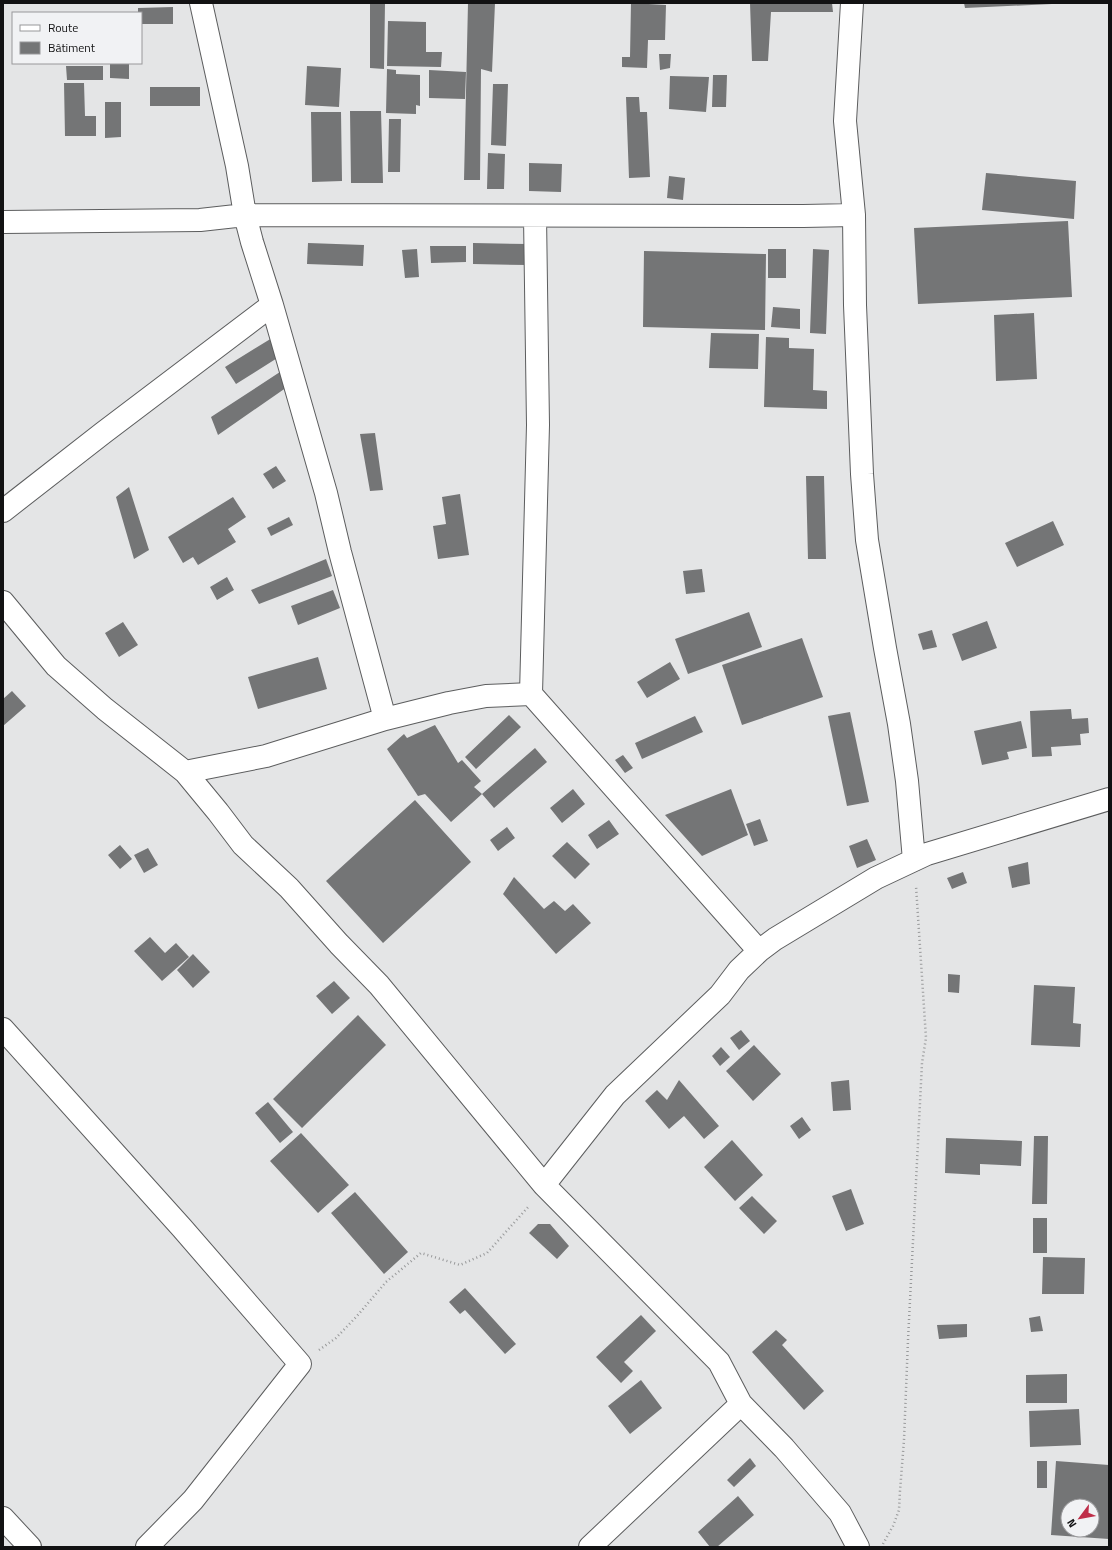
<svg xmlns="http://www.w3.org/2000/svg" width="1112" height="1550" font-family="'Titillium Web',sans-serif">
	<rect width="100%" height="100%" fill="#e4e5e6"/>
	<path fill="#747576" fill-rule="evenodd" d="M370,3H385L384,69L370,68Z
		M468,3H495L492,72L481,69L480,180H464Z
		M631,3L666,5L665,40H648L647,68L622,67V57H630Z
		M750,3H832L833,12H771L768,61H752Z
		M964,3H1052V4L965,8Z
		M173,7V24H141V13H138V8Z
		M388,21L426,22V52H442L441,67L387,66Z
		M659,54H671L670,68L660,70Z
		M110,63H129V79L110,78Z
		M66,66H103V80H67Z
		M307,66L341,68L339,107L305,105Z
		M387,69L396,70V74L420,75V106L416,105V114L386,113Z
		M429,70L466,72L465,99L429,98Z
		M713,75H727L726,107H712Z
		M670,76L709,77L706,112L669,109Z
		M64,83H84L85,116H96V136H65Z
		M493,84H508L506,146L491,145Z
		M150,87H200V106H150Z
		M626,97H639L640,112H647L650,177L629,178Z
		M105,102H121V137L105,138Z
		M350,111H381L383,183H351Z
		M311,112H341L342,181L312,182Z
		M389,119H401L400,172H388Z
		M488,153L505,154L504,189H487Z
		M529,163L562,164L561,192L529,191Z
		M986,173L1076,181L1074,219L982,210Z
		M669,176L685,178L683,200L667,198Z
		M1068,221L1072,297L918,304L914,228Z
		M308,243L364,245L363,266L307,264Z
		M473,243L528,244L527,265L473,264Z
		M430,246H466V262L431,263Z
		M417,249L419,277L405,278L402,250Z
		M768,249H786V278H768Z
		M813,249L829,250L826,334L810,333Z
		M644,251L766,254L765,330L643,327Z
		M773,307L800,309V329L771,327Z
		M1034,313L1037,379L996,381L994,315Z
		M711,333L759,334L758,369L709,368Z
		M766,337L789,338V348L814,349L813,390L827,391V409L764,407Z
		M272,338L282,355L236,384L225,367Z
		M283,370L290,385L218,435L211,417Z
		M375,433L383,490L370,491L360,434Z
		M276,466L286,481L273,489L263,474Z
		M806,476H824L826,559H808Z
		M129,487L149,550L134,559L116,497Z
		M460,494L469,555L438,559L433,526L446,524L442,497Z
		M233,497L246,517L228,529L236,542L198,565L193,557L183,563L168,537Z
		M289,517L293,525L271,536L267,528Z
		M1053,521L1064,545L1017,567L1005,543Z
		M326,559L332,576L259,604L251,590Z
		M702,569L705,592L686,594L683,571Z
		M227,577L234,590L217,600L210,587Z
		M333,590L340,608L298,625L291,606Z
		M749,612L762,647L688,674L675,639Z
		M987,621L997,648L962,661L952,634Z
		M123,622L138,645L119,657L105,633Z
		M932,630L937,647L923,650L918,634Z
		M802,638L823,697L742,725L722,665Z
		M318,657L327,689L258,709L248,677Z
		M670,662L680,679L647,698L637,682Z
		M12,691L26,706L3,726V699Z
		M1071,709L1072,719L1088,718L1089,733L1080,734L1081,745L1051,747L1052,756L1032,757L1030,711Z
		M850,712L869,802L847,806L828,716Z
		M509,715L521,727L476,769L465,757Z
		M695,716L703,732L642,759L635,743Z
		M1021,721L1027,748L1007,752L1009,759L982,765L974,731Z
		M435,725L458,763L462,760L481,781L474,787L482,794L451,822L425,794L418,796L387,749L404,734L407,738Z
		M535,748L547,762L494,808L482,794Z
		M623,755L633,768L625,773L615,760Z
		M573,789L585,804L562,823L550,808Z
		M731,789L748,835L702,856L665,815Z
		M415,800L471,862L383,943L326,881Z
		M760,819L768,841L754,846L746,824Z
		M609,820L619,834L597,849L588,835Z
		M507,827L515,838L498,851L490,840Z
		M867,839L876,860L857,868L849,846Z
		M567,842L590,864L575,879L552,856Z
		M120,845L132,859L120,869L108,855Z
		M148,848L158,865L144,873L134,855Z
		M1028,862L1030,884L1012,888L1008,867Z
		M963,872L967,883L952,889L947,878Z
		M514,877L544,909L554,901L565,911L573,904L591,923L556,954L503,894Z
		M150,937L165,953L176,943L189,957L162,981L134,951Z
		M193,954L210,972L193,988L177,970Z
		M948,974L960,975L959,993L948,992Z
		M334,981L350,998L332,1014L316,996Z
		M1034,985L1075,987L1073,1023L1081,1024L1080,1047L1031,1045Z
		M358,1015L386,1045L302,1128L273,1099Z
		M741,1030L750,1041L739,1050L730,1038Z
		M754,1045L781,1074L753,1101L726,1071Z
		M721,1047L730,1057L720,1066L712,1056Z
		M679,1080L719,1126L704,1139L684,1116L669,1129L645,1101L657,1090L667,1100Z
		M849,1080L851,1110L833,1111L831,1082Z
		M268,1102L293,1132L280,1143L255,1113Z
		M802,1117L811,1130L799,1139L790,1126Z
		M301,1133L349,1185L318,1213L270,1161Z
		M1034,1136H1048L1047,1204H1032Z
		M946,1138L1022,1141L1021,1166L980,1164V1175L945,1173Z
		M732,1140L763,1175L735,1201L704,1167Z
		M851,1189L864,1224L846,1231L832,1196Z
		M355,1192L408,1252L384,1274L331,1213Z
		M752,1196L777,1221L764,1234L739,1208Z
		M1033,1218H1047V1253H1033Z
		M538,1224H550L569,1246L557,1259L529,1233Z
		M1043,1257L1085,1258L1084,1294H1042Z
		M465,1288L516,1344L505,1354L465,1310L460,1314L449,1302Z
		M641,1315L656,1331L624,1362L633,1371L621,1383L596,1357Z
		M1040,1316L1043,1331L1031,1332L1029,1318Z
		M967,1324V1337L939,1339L937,1325Z
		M776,1330L787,1340L782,1345L824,1391L804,1410L752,1352Z
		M1067,1374V1403H1026V1375Z
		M641,1380L662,1408L630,1434L608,1406Z
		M1079,1409L1081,1445L1030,1447L1029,1411Z
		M750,1458L756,1466L734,1487L727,1480Z
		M1037,1461H1047V1488H1037Z
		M1056,1461L1109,1465V1539L1051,1535ZM1068,1506H1092V1530H1068Z
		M738,1496L754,1515L717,1547H710L698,1532Z"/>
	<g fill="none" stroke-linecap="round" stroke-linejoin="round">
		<g stroke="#5c5d5e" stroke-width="24">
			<path id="minor" d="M201,3L237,166L245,215L252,242L272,305L326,493L340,552L385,719
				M852,3L845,121L854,215L855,305L862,474L867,540L885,648L899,724L907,781L914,860
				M535,216L538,425L531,694L759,951
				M3,222L200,220L245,215L803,216L854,215
				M3,511L103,433L272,305
				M3,602L56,666L105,709L185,772L218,812L243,845L289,888L339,944L379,985L544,1185L719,1362L741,1404L784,1448L840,1513L858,1547
				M185,772L266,756L385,719L449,703L486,696L531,694
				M3,1029L182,1228L300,1364L193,1500L147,1547
				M544,1185L615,1095L720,995L739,970L759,951L775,939L876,878L927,854L1109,799
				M3,1518L30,1547
				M590,1547L741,1404"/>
		</g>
		<path stroke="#98999a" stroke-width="2.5" stroke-dasharray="1 3" stroke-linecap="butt" d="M319,1350L336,1338L357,1316L386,1282L421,1253L460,1265L487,1253L529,1206
			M883,1544L893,1526L899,1510L900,1491L904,1440L908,1340L922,1063L926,1038L916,886"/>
		<use href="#minor" stroke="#fff" stroke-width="22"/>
	</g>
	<rect width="1112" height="1550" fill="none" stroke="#121213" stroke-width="8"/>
	<rect x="12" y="12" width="130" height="52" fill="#f1f2f4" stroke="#98989a"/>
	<rect x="20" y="25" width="20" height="6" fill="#ffffff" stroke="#98989a"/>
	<text x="48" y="32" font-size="12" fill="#121213">Route</text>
	<rect x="20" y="42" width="20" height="12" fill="#747576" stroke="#98989a"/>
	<text x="48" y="52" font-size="12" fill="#121213">Bâtiment</text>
	<g transform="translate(1080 1518) rotate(238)"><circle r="19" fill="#f1f2f4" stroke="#98989a"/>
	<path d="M0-3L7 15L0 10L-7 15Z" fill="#bf2e49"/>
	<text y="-6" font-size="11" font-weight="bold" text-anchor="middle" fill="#121213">N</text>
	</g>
</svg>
